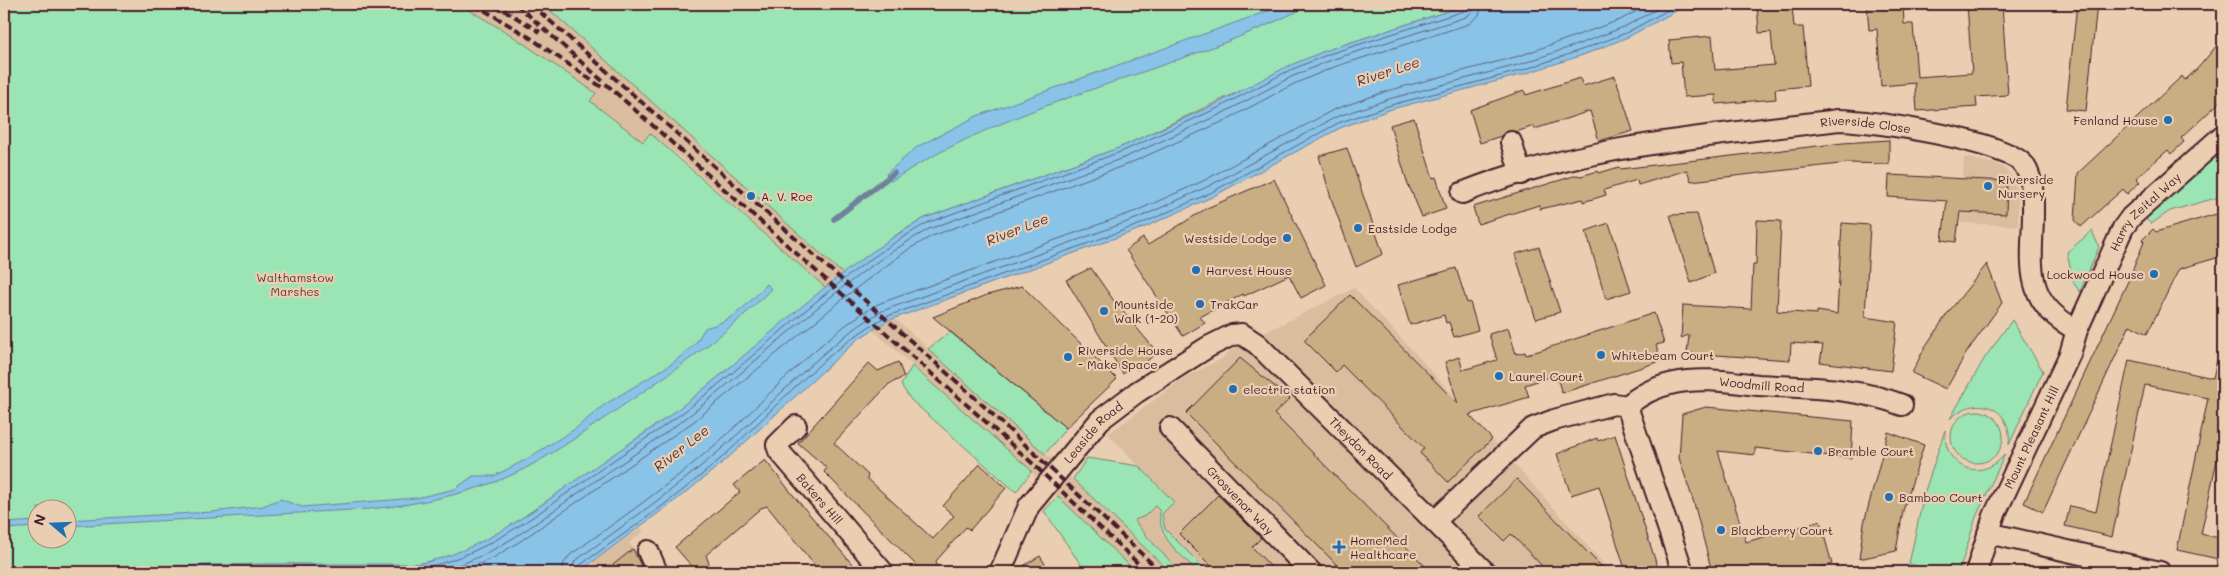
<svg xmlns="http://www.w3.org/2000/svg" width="2227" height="576" font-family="Mali,sans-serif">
	<rect width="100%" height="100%" fill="#eaceb1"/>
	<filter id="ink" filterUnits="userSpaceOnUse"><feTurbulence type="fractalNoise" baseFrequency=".02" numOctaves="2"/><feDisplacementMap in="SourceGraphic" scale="10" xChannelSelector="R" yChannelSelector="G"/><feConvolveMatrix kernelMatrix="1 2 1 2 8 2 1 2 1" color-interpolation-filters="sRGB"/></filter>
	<g filter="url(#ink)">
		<path fill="#dabd9f" d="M459,4H543L1042,450L1116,520L1145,516L1155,506L1160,511L1159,522L1162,534L1198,572H1136L1026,467L681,158L650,133L643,142L590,101L596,93L508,33Z
			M1964,157L1995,164L2003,167L2012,177L2018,194V226L1960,223Z
			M1354,288L1415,353L1611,572H1208L1165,529L1162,514L1174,502L1108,434L1185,377L1221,359L1232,349Z
			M641,528L644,531L629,543L647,565L649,572H600L593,562Z"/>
		<path fill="#9be4b3" stroke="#72826f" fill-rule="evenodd" d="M4,4H459L508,33L596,93L590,101L643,142L650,133L826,288L682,407L509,527L466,550L441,559L417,564L386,565L272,564L4,569ZM38,508H68V538H38Z
			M543,4H1470L1327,50L1121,147L925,218L899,233L843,274Z
			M2223,147V196L2170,211L2151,224L2145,218Z
			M2092,231L2099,247L2080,292L2073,282L2067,252Z
			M2012,320L2043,371L2009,445C2013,406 1976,393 1950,419L1984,359Z
			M950,332L1066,428L1045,454L928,349Z
			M912,366L1032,471L1016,492L911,400L901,385Z
			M1951 437a26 26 0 1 1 52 0a26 26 0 1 1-52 0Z
			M1945,430C1943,468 1981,484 2005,454L1976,517L1960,569C1947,576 1924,568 1909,564L1924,494Z
			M1087,458L1139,466L1174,502L1162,514L1165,529L1208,572H1198C1181,554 1157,539 1160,511L1155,506L1145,516L1135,520C1137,528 1173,564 1181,572H1170L1073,479Z
			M1058,496L1136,572H1086L1044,511Z"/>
		<path fill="#89c3e8" stroke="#70819c" d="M1287,4H1312C1176,74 1021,96 891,181L886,174L917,147L977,116Z
			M1470,4H1689L1628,37L1586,54L1524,74L1392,109L1340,128L1212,197L1143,228L887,321L858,339L728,458L688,491L579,572H4V569L272,564H417C481,552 531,512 583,475C616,452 650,431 682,406C763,344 835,269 925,218L1121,147L1216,104L1286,67L1327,50Z
			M767,284L771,289C724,338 665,377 609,415C574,439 535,467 495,482C453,497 412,505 369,509L68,526V520L212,512L263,506L280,499L302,507L416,498L455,489L473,476H494L525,460L575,429L604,405L673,363L695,344L705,328C733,321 747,305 767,284Z
			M37,521V527L4,529V523Z"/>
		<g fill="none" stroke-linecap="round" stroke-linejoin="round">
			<path stroke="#636177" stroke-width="1" d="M93,572L417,569C481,558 531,518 583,482C616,457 652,436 685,411C766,349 838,273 927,223L1123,151L1218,108L1288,71L1329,54L1464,11L1468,4
				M432,572C489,562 538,521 584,489C619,464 656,441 690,415C769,353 841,278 929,229L1126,157L1221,114L1291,77L1331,60L1466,17L1473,11L1474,4
				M460,572L493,558L519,542L693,422L855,289L909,249L932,236L1128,164L1224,121L1294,84L1334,67L1469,24L1479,15L1482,4
				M562,572L564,563L570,555C619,520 669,485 715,445C769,398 815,340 878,304L1136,211L1203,181L1333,110L1387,91L1519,56L1620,20L1650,4
				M570,572L575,561C624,525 674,490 720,450C774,404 820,347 882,311L1138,218L1207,187L1336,117L1389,99L1521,64L1582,43L1624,27L1666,4
				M576,572L579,566C629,530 681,495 727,453C777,406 825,351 885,317L1141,224L1210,193L1338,123L1391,105L1523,70L1584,49L1626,33L1679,4"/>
			<path stroke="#70819c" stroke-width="5.5" d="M834,219L894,173"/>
		</g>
		<path fill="#c9ae84" stroke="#4a1f2b" d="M1757,4H1790L1792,6L1794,27H1803L1808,86L1775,89L1776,99L1716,104V95L1684,97L1681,62L1671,63L1669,40L1712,36L1715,70L1774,65L1771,32L1759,33Z
			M1869,4H1903L1904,24H1913L1917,77L1972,73L1967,4H2002L2008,95L1976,97L1977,107L1917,111L1915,83L1881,86L1877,29L1869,30L1867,6Z
			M2077,4H2097L2086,111L2066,109Z
			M2223,38V99L2181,138L2184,142L2171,154L2168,150L2136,178L2140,182L2127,194L2123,189L2081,227L2075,220L2078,173L2182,76L2185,80L2198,68Z
			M1615,76L1633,131L1599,141L1590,111L1535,129L1534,126L1516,132L1508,131L1501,136L1480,143L1470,110L1524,90L1526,95L1580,78L1583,86Z
			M1414,118L1433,178L1436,177L1446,209L1422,217L1410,188H1409L1390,125Z
			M1889,140V164L1848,163L1691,181L1687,170L1638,185L1637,180L1604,190L1606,195L1583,202V199L1540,209L1539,205L1478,224L1473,207L1577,175L1581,176L1598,171L1599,173L1619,167L1620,169L1843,143Z
			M1347,148L1383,254L1356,267L1331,198L1319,156Z
			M1889,175L2007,181L2006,214L1960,212L1956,242L1942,240L1947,201L1888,197Z
			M1274,179L1326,285L1301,298L1289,275L1244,296L1243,294L1200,317L1205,323L1183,336L1126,250L1143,238L1148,245L1207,208Z
			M2223,212V256L2179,269L2147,334L2130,325L2043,512L2024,503L2129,279L2144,242L2142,240L2153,229L2156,232Z
			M1697,214L1714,273L1691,283L1670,215Z
			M1757,220L1781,221L1777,311L1817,314V311L1837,314L1842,223L1870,225L1865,317L1897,322L1891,371L1820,362L1823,345L1791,343L1790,360L1687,353L1689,335L1681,338L1683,305L1751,309L1753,265H1756Z
			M1609,223L1631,291L1606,299L1586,231Z
			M1539,247L1560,312L1536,319L1515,254Z
			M1987,264L2002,303L1967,352L1946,389L1912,373L1925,347L1947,314Z
			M1091,268L1114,301L1157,352L1137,370L1133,366L1123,374L1066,280Z
			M1456,268L1467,303L1470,302L1478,330L1454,337L1449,322L1446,323L1444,315L1410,325L1398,285Z
			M1022,286L1117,379L1066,428L933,317L987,295Z
			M1350,295L1458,404L1445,362L1459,357L1463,370L1497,360L1489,334L1508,328L1516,354L1525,352L1526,355L1654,313L1664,343L1656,345L1661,361L1562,393L1556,375L1525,385L1529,397L1469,415L1492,439L1448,482L1420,453L1424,448L1342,365L1336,372L1304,340Z
			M1240,358L1290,399L1274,414L1431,572H1344L1186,413Z
			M2129,360L2213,378L2217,360H2223V402L2218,423L2223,424V432L2201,534L2223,539V560L2177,550L2208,398L2145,385L2112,537L2065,526L2070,506L2096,512Z
			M898,362L904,377L889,384L834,443L868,475L867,478L933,539L954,516L943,506L980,464L1006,488L970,530L966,527L936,561L938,572H920L919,568L824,472L827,468L798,443L869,363L878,371Z
			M1706,407L1853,421L1851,458L1755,448V455L1718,451L1746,542L1820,521L1832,564L1802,572H1712L1694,503L1679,458L1682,414Z
			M1888,432L1924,445L1903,511L1896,551L1859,559L1864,523Z
			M1615,435L1659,572H1626L1599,486L1571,495L1557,454L1597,438L1598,441Z
			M765,460L798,501L859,572H820L767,506L761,508L706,555L712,572H697L675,547L740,492L734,485Z
			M1517,479L1586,551L1607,572H1548L1511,534L1504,541L1479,516Z
			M1218,495L1261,538L1252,547L1276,572H1217L1179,534Z
			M633,549L644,572H604Z
			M1040,556L1050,572H1013Z"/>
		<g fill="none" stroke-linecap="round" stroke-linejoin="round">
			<g stroke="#4a1f2b" stroke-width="24">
				<g id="street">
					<path d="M1511,142L1521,174"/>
					<path id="s1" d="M1462,193C1581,145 1712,136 1838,120C1871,120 2006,141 2024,165C2032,177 2033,191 2033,205C2034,259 2018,300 2077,330"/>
					<path id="s2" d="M1627,406C1641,394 1655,387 1674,383C1701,377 1731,382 1758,385C1806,388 1857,387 1902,405"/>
					<path id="s3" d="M796,426L777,445L779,451L883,572"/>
					<path id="s4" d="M1170,428L1311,572"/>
					<path d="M1435,521L1533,428L1554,420L1614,404L1627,406L1683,572"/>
					<path d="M1988,533L2160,572"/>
					<path d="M648,551L657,572"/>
					<path id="s5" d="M1000,572L1029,506L1100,420L1137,392L1208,347L1232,335L1242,334L1257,344L1485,572"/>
					<path id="s6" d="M1976,572L1994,516L2070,354L2077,330L2123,228L2131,217L2223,135"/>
				</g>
			</g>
			<use href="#street" stroke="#eaceb1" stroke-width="20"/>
			<path stroke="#4a1f2b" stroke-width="4" stroke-dasharray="8 4" stroke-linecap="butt" d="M474,4L529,37L603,88
				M494,4L540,32
				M516,4L1031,462L1147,572
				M531,4L974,397L1161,572"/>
		</g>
	</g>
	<g fill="#1f6fb2" stroke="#eaceb1" stroke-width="2">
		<circle cx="2168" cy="120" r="5"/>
		<circle cx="1988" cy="186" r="5"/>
		<circle cx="751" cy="196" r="5"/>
		<circle cx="1358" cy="228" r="5"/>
		<circle cx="1287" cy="238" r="5"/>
		<circle cx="1196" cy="270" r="5"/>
		<circle cx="2154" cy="274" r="5"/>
		<circle cx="1200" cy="304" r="5"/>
		<circle cx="1104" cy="311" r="5"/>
		<circle cx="1601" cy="355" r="5"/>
		<circle cx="1068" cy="357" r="5"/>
		<circle cx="1499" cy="376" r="5"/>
		<circle cx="1233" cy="389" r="5"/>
		<circle cx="1818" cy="451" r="5"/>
		<circle cx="1889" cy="497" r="5"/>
		<circle cx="1721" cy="530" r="5"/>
		<path d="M1336.5 539.5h5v5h5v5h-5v5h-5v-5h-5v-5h5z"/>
	</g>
	<g text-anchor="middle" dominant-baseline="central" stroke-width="4.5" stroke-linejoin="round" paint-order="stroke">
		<g font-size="12" fill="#4a1f2b" stroke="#eaceb1" text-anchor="start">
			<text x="2158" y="120" text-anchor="end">Fenland House</text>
			<text x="1998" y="179">Riverside<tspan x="1998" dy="14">Nursery</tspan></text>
			<text x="761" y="196">A. V. Roe</text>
			<text x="1368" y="228">Eastside Lodge</text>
			<text x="1277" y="238" text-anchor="end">Westside Lodge</text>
			<text x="1206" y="270">Harvest House</text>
			<text x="2144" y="274" text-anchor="end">Lockwood House</text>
			<text x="1114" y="304">Mountside<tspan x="1114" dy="14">Walk (1-20)</tspan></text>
			<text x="1210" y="304">TrakCar</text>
			<text x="1078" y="350">Riverside House<tspan x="1078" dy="14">- Make Space</tspan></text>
			<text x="1611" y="355">Whitebeam Court</text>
			<text x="1509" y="376">Laurel Court</text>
			<text x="1243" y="389">electric station</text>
			<text x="1828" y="451">Bramble Court</text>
			<text x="1899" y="497">Bamboo Court</text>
			<text x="1731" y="530">Blackberry Court</text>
			<text x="1350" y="540">HomeMed<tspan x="1350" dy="14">Healthcare</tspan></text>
		</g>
		<g font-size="12" fill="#4a1f2b" stroke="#eaceb1">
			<text stroke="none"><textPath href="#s1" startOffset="412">Riverside Close</textPath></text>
			<text stroke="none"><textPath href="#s6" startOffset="401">Harry Zeital Way</textPath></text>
			<text stroke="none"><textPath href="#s2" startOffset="141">Woodmill Road</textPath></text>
			<text stroke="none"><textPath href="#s5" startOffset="170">Leaside Road</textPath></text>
			<text stroke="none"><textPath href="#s6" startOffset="146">Mount Pleasant Hill</textPath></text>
			<text stroke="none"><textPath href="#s5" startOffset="516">Theydon Road</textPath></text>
			<text stroke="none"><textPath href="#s3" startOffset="96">Bakers Hill</textPath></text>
			<text stroke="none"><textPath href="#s4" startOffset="101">Grosvenor Way</textPath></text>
		</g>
		<g font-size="12" fill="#563d3f" stroke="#eaceb1">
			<text x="295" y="277">Walthamstow<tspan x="295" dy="14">Marshes</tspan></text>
		</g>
		<g font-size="14" font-style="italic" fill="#533847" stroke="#eaceb1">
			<text transform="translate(1388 71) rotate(-18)">River Lee</text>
			<text transform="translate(1017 229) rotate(-21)">River Lee</text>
			<text transform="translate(681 448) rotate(-38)">River Lee</text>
		</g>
	</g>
	<rect width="2227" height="576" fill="none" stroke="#eaceb1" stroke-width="20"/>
	<rect x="10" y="10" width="2207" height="556" fill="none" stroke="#4a1f2b" stroke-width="2" filter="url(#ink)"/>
	<g transform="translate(52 524) rotate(289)"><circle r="24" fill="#eaceb1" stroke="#aa887b"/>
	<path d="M0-4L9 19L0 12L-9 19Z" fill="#1f6fb2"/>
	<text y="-8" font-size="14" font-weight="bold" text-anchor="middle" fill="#4a1f2b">N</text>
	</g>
</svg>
